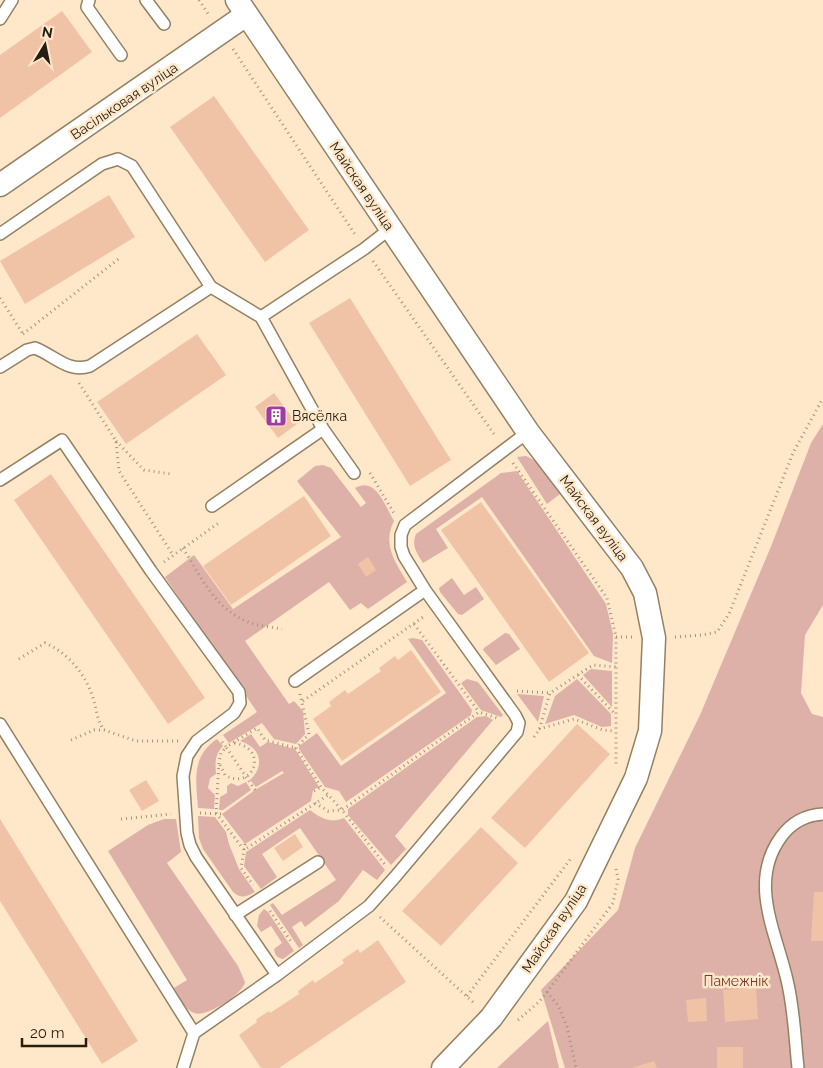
<svg xmlns="http://www.w3.org/2000/svg" width="823" height="1068" font-family="Raleway,sans-serif">
	<rect width="100%" height="100%" fill="#ffe8c9"/>
	<path fill="#ddb0a8" d="M823,424V605L805,635L801,693L812,714L823,717V1068H565L541,990L618,910L635,848L700,715L772,544L811,443Z
		M526,456L538,462L560,494L547,504L517,457Z
		M323,465L331,468L361,507L366,503L355,488C376,476 385,506 394,521C382,544 395,562 407,582L368,609L361,603L350,610L329,582L245,641L289,704L294,701L303,711L305,734L296,744L274,739L262,723L229,743L223,735L257,712L165,577L194,555L233,609L341,537L297,481L315,466Z
		M517,471L606,604L613,634L612,663L594,656L482,497L436,529L448,548L423,563C417,553 411,546 416,534L501,473Z
		M452,578L464,595L476,587L484,599L462,615L458,614L440,592L439,588Z
		M505,633L509,634L520,649L496,665L483,650L484,648Z
		M413,638L422,640L472,710L471,715L346,802L339,791L325,787L299,749V746L317,733L341,766L446,693L408,639Z
		M591,669L612,671V707L583,675Z
		M467,679L478,682L503,715L501,717L481,710L461,683Z
		M577,679L611,714V726L602,727L574,715L545,724L555,696Z
		M517,694L544,696L538,722Z
		M486,716L493,720L395,836L406,849L391,865L348,815V809L477,717Z
		M251,734L260,747L268,742L295,749L319,787L313,790L311,801L245,844L222,814L255,790L284,773L282,771L256,787L250,780C266,765 260,747 240,741Z
		M217,739L223,746C215,754 215,763 216,774L210,778L208,788L215,795L214,809L198,808C196,780 191,757 217,739Z
		M246,782L251,790L223,810H219L220,797L227,793V786L231,783L238,786Z
		M310,810C320,818 331,824 344,818L385,870L377,880L363,870L339,901L305,927L301,921L292,927L303,945L299,948L270,905L273,903L282,915L336,880L300,828L262,854L277,877L261,889L244,866L246,852Z
		M198,816L215,817L226,832L229,844L239,869L255,892C246,897 241,899 233,892L203,849L199,838Z
		M164,819H176L181,852L167,863L238,966L245,982C243,994 206,1018 194,1013C185,1010 179,996 174,988L187,980L108,851L148,825Z
		M264,909L268,912L294,951L283,959C277,958 275,955 274,949L282,943L271,926L261,932L257,926L259,915Z
		M548,1021L559,1068H497Z"/>
	<path fill="#f1c3a6" d="M62,11L92,52L0,118V55Z
		M214,96L309,230L265,262L170,127Z
		M109,195L135,237L25,304L0,261Z
		M350,298L451,460L410,486L309,323Z
		M197,334L226,375L126,444L97,402Z
		M274,393L297,424L278,438L255,407Z
		M51,474L205,698L168,724L14,500Z
		M304,496L331,536L231,605L203,566Z
		M481,502L589,653L549,682L441,530Z
		M368,557L376,570L366,577L358,564Z
		M411,650L441,692L342,761L313,719L331,706L329,702L345,690L348,694L381,671L379,668L395,656L398,660Z
		M577,724L610,754L525,848L491,818Z
		M146,780L159,801L142,811L129,790Z
		M0,819L138,1041L102,1064L0,901Z
		M481,827L518,863L441,946L402,911Z
		M295,834L303,847L283,861L274,848Z
		M814,892H823V941H811Z
		M378,940L406,982L279,1068H261L239,1035L257,1022L256,1020L258,1018L269,1011L270,1013L299,994L298,991L313,980L315,983L344,963L342,960L355,951L358,949L360,953Z
		M756,988L758,1019L725,1022L723,990Z
		M706,998L707,1021L688,1022L686,1000Z
		M717,1047H743V1068H717Z
		M654,1061L657,1068H632Z"/>
	<g fill="none" stroke-linecap="round" stroke-linejoin="round">
		<g stroke="#948063" stroke-width="14">
			<path id="lane" d="M89,0L87,7L121,55
				M146,0L164,24
				M0,19L12,0
				M0,234L102,164L118,159L132,166L211,287L261,317L323,429L354,473
				M261,317L364,249L391,228
				M0,367L27,350L35,348C55,356 68,373 90,366L211,287
				M0,480L62,440L151,571L239,692L240,703L234,713L197,741L187,756L183,776L187,833L190,845L196,857L277,975
				M212,506L323,429
				M295,681L425,590
				M0,724L194,1033
				M235,915L318,862
				M183,1068L194,1033L277,975L369,906L395,877L517,732L519,723L515,715L425,590L404,556L401,547V535L405,525L528,432
				M798,1068C795,1040 794,1008 787,980C776,932 748,882 781,837C791,823 806,815 823,814"/>
		</g>
		<g stroke="#948063" stroke-width="25">
			<path id="street" d="M237,0L528,432L632,568L645,593L654,638L650,731L636,778L576,901L491,1018L443,1068
				M0,185L246,15"/>
		</g>
		<path stroke="#a3937c" stroke-width="3" stroke-dasharray="1 4" stroke-linecap="butt" d="M199,0L209,15
			M233,49L356,236
			M373,261L496,437
			M0,298L23,334
			M23,334L121,257
			M79,383L116,441L119,471L173,555
			M116,441L144,470L171,474
			M513,463L607,598L616,637V766
			M370,473L395,515
			M183,548C201,577 215,609 248,622C259,626 271,627 282,629
			M164,562L220,522
			M414,624L479,712
			M616,637H632
			M675,637L702,635L717,632L729,614L793,453L823,398
			M19,659L45,643C69,653 87,676 94,701C97,711 97,721 104,730
			M578,675L615,714
			M517,691L550,693
			M300,694L309,734L296,748L321,787L342,810L386,866
			M303,701L426,615
			M539,729L574,719L603,730L615,731
			M534,737L539,730L550,693L593,665L616,667
			M71,740L94,730H104L136,741H179
			M222,742L226,747L257,728L265,740L296,748
			M220,765L225,775C253,792 270,748 234,743
			M255,790L226,747L221,753L219,762L216,813L244,850L328,795
			M314,791L321,787
			M315,803L328,811L342,810L479,712L497,718
			M200,813L222,814
			M121,819L171,814
			M245,844L241,868L253,885
			M270,911L292,943
			M380,917L475,1004
			M547,992L559,1007L567,1027L576,1068
			M467,996L572,857
			M518,1020L539,1002L547,992L613,903L618,879L616,869"/>
		<use href="#lane" stroke="#fff" stroke-width="11"/>
		<use href="#street" stroke="#fff" stroke-width="22"/>
	</g>
	<defs>
		<g id="building-square" transform="scale(1.125)"><rect x="-9" y="-9" width="18" height="18" rx="4" fill="#9c3da5" stroke="#ffe8c9"/><path d="M-4-6H4V6H1V3H-1V6H-4ZM-2.5-4.3h1.7v1.8h-1.7ZM.8-4.3h1.7v1.8H.8ZM-2.5-1h1.7V.8h-1.7ZM.8-1h1.7V.8H.8Z" fill="#fff"/></g>
	</defs>
	<g fill-rule="evenodd">
		<use href="#building-square" x="276" y="416"/>
	</g>
	<g text-anchor="middle" dominant-baseline="central" stroke-width="5" stroke-linejoin="round" paint-order="stroke">
		<g font-size="14" fill="#251d12" stroke="#ffe8c9">
			<text transform="translate(124 101) rotate(-34)">Васільковая вуліца</text>
			<text transform="translate(362 186) rotate(56)">Майская вуліца</text>
			<text transform="translate(594 518) rotate(53)">Майская вуліца</text>
			<text transform="translate(554 928) rotate(-56)">Майская вуліца</text>
		</g>
		<g font-size="14" fill="#251d12" stroke="#ffe8c9" text-anchor="start">
			<text x="292" y="416">Вясёлка</text>
		</g>
		<g font-size="14" fill="#7b382d" stroke="#ffe8c9">
			<text x="736" y="981">Памежнік</text>
		</g>
	</g>
	<g transform="translate(45 45) rotate(10)" stroke="#ffe8c9" stroke-width="4" paint-order="stroke">
	<path d="M0-4L9 19L0 12L-9 19Z" fill="#251d12"/>
	<text y="-8" font-size="14" font-weight="bold" text-anchor="middle" fill="#251d12">N</text>
	</g>
	<path d="M22 1038v8h64v-8" fill="none" stroke="#251d12" stroke-width="2.5"/>
	<text x="30" y="1038" font-size="15" fill="#251d12" stroke="#ffe8c9" stroke-width="4" paint-order="stroke">20 m</text>
</svg>
